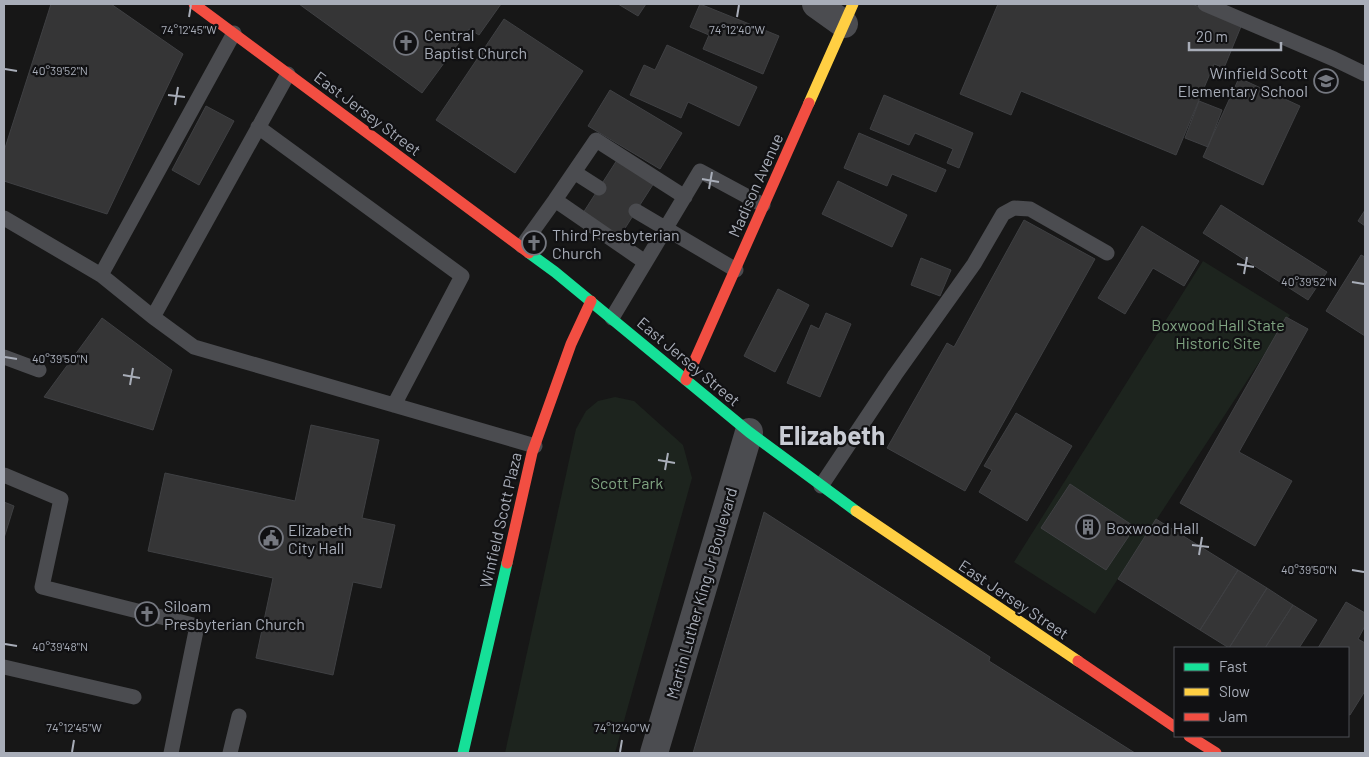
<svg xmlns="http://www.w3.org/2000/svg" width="1369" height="757" font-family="Barlow,sans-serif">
	<rect width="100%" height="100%" fill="#171717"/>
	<path fill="#1d241e" d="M1203,261L1290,315L1095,614L1014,562Z
		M615,397L634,401L683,445L692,478L615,753H505L576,429L586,411L598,401Z"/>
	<path fill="#353536" stroke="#3f4043" d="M51,4H111L183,54L107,214L4,181V151Z
		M299,4H501L479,35L469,29L422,93Z
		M618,4H646L638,16Z
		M700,4L779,36L763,74L703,49L709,35L690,27Z
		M998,4H1192L1242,24L1224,68L1214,64L1176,155L1021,91L1011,115L960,94Z
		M504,19L583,71L515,173L436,120Z
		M667,45L757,87L739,126L688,102L681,118L630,95L644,65L655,70Z
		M1239,78L1300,106L1263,185L1203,157Z
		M610,90L682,133L660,169L588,126Z
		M884,95L973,133L959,168L947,163L953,149L915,133L909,145L870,129Z
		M1199,101L1222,110L1208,147L1185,138Z
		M206,106L234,121L199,185L172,170Z
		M859,133L946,170L936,192L892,174L887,186L844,168Z
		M617,160L654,183L620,236L583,213Z
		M838,181L907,215L892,247L822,214Z
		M1221,205L1327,272L1308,300L1203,233Z
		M1365,210V226L1358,221Z
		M1024,220L1095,259L965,491L887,448L947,343L954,347Z
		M1142,226L1199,261L1184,286L1153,268L1125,314L1098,298Z
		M1361,255L1365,257V336L1326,311Z
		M921,258L951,270L940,296L911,285Z
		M778,289L809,305L775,372L744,356Z
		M826,313L851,324L820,397L787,383L811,325L819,329Z
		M1286,317L1308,329L1239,452L1292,481L1255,546L1180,503Z
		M102,318L172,370L153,430L44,397Z
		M1016,413L1072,446L1027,521L979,492L992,470L984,466Z
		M311,425L379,440L362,518L395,525L381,588L353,582L333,675L256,658L273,578L148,551L165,473L295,501Z
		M1070,484L1135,527L1106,570L1041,528Z
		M4,502L14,506L4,538Z
		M764,512L990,657L989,661L1135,753H693Z
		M1156,519L1238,570L1200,630L1118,579Z
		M1238,570L1267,588L1229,648L1200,630Z
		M1267,588L1293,605L1265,648H1229Z
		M1346,602L1365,613V626L1358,639L1365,643V691L1350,715L1348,714V648H1318Z
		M1293,605L1317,620L1299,648H1265Z"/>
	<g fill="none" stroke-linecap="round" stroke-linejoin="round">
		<path stroke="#4b4c50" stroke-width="15" d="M1205,4L1334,59L1365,74
			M258,127L462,276L394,405
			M574,172L599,188
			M555,200L645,262
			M636,211L736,270
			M4,218L101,275L153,317L194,347L535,446
			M522,246L555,200L596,140L685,197
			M101,275L234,33
			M153,317L288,74
			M612,318L700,171L763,205
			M4,357L39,370
			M4,475L61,499L42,587L197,626L171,753
			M821,486L895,375L974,264L1003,214L1014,208L1030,209L1107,253
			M4,667L134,697
			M230,753L239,716"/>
		<path stroke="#4b4c50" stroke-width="28" d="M816,4L844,24
			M654,753L749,432"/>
		<path stroke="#16e098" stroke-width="11" d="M529,253L555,272L749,432L856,511
			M463,753L507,563"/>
		<path stroke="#ffcf43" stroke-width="11" d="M809,103L853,4
			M856,511L1078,661"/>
		<path stroke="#f24e42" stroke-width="11" d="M194,4L529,253
			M686,380L809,103
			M507,563L532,453L571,344L591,301
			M1078,661L1175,727
			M1189,736L1216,753"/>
	</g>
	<path fill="none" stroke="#a8adb8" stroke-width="2" d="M189,17L191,5M737,17L739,5M5,69L17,71M168,95L185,97M175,105L178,87M702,179L719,182M709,189L712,172M1237,264L1254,267M1244,274L1247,257M1352,282L1364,284M5,357L17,359M123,375L140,378M130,385L133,368M658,460L675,463M665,470L668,453M1192,545L1209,547M1199,555L1202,537M1352,570L1364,572M5,644L17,646M72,752L74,740M620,752L622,740"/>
	<defs>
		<g id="church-ring" transform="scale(1.25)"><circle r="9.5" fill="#111113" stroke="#757880" stroke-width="1.5"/><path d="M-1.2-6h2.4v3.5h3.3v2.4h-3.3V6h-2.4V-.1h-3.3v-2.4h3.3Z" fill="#757880"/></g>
		<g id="school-ring" transform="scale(1.25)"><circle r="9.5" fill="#111113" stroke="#757880" stroke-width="1.5"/><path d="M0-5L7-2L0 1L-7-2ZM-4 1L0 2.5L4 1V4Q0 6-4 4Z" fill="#757880"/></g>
		<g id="building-ring" transform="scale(1.25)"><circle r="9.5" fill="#111113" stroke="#757880" stroke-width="1.5"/><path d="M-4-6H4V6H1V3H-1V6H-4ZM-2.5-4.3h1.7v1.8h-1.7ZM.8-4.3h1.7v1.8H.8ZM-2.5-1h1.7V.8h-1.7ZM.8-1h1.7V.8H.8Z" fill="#757880"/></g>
		<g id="civic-ring" transform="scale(1.25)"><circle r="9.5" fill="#111113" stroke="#757880" stroke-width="1.5"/><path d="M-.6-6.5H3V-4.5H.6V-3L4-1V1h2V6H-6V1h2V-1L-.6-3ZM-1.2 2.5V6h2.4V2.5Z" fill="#757880"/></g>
	</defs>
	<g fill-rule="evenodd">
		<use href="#church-ring" x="406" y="43"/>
		<use href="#school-ring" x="1326" y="81"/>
		<use href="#church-ring" x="534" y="243"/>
		<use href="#building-ring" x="1088" y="527"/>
		<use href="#civic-ring" x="271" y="538"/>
		<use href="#church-ring" x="147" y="614"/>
	</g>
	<g text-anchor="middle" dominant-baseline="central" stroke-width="4.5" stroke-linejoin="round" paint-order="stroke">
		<g font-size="16" fill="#a8adb8" stroke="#111113" text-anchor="start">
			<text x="424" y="34">Central<tspan x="424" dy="18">Baptist Church</tspan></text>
			<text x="1308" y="72" text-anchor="end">Winfield Scott<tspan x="1308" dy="18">Elementary School</tspan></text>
			<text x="552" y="234">Third Presbyterian<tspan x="552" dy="18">Church</tspan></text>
			<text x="1106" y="527">Boxwood Hall</text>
			<text x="288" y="529">Elizabeth<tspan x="288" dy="18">City Hall</tspan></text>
			<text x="164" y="605">Siloam<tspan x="164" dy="18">Presbyterian Church</tspan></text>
		</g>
		<g font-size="16" fill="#a8adb8" stroke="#111113">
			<text transform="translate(368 113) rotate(37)">East Jersey Street</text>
			<text transform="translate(755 185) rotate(-66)">Madison Avenue</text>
			<text transform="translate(689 361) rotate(40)">East Jersey Street</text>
			<text transform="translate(500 520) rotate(-77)">Winfield Scott Plaza</text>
			<text transform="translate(701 593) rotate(-74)">Martin Luther King Jr Boulevard</text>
			<text transform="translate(1014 599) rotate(34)">East Jersey Street</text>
		</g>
		<g font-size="16" fill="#7fa381" stroke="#111113">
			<text x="1218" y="324">Boxwood Hall State<tspan x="1218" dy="18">Historic Site</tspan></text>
			<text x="627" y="482">Scott Park</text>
		</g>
		<g font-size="26" font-weight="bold" fill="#c9ccd4" stroke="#111113">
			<text x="832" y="434">Elizabeth</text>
		</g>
	</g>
	<g font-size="12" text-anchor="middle" fill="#a8adb8" stroke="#111113" stroke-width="4.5" stroke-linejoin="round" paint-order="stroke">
		<text x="189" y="34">74°12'45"W</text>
		<text x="737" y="34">74°12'40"W</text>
		<text x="60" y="75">40°39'52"N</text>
		<text x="1309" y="286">40°39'52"N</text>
		<text x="60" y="363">40°39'50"N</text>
		<text x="1309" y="574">40°39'50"N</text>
		<text x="60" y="651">40°39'48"N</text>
		<text x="74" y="732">74°12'45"W</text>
		<text x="622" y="732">74°12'40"W</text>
	</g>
	<rect width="1369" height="757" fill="none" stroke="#a8adb8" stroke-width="10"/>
	<rect x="1174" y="647" width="175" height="90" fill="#111113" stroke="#4d4f55"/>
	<rect x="1184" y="663" width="25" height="8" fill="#16e098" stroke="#4d4f55"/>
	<text x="1219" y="672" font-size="15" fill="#a8adb8">Fast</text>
	<rect x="1184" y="688" width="25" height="8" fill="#ffcf43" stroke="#4d4f55"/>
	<text x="1219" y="697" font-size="15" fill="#a8adb8">Slow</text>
	<rect x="1184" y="713" width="25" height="8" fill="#f24e42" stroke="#4d4f55"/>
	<text x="1219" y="722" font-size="15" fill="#a8adb8">Jam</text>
	<path d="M1189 42v8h92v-8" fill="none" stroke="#a8adb8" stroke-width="2.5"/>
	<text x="1196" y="42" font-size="15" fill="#a8adb8" stroke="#111113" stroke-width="4" paint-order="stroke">20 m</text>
</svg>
